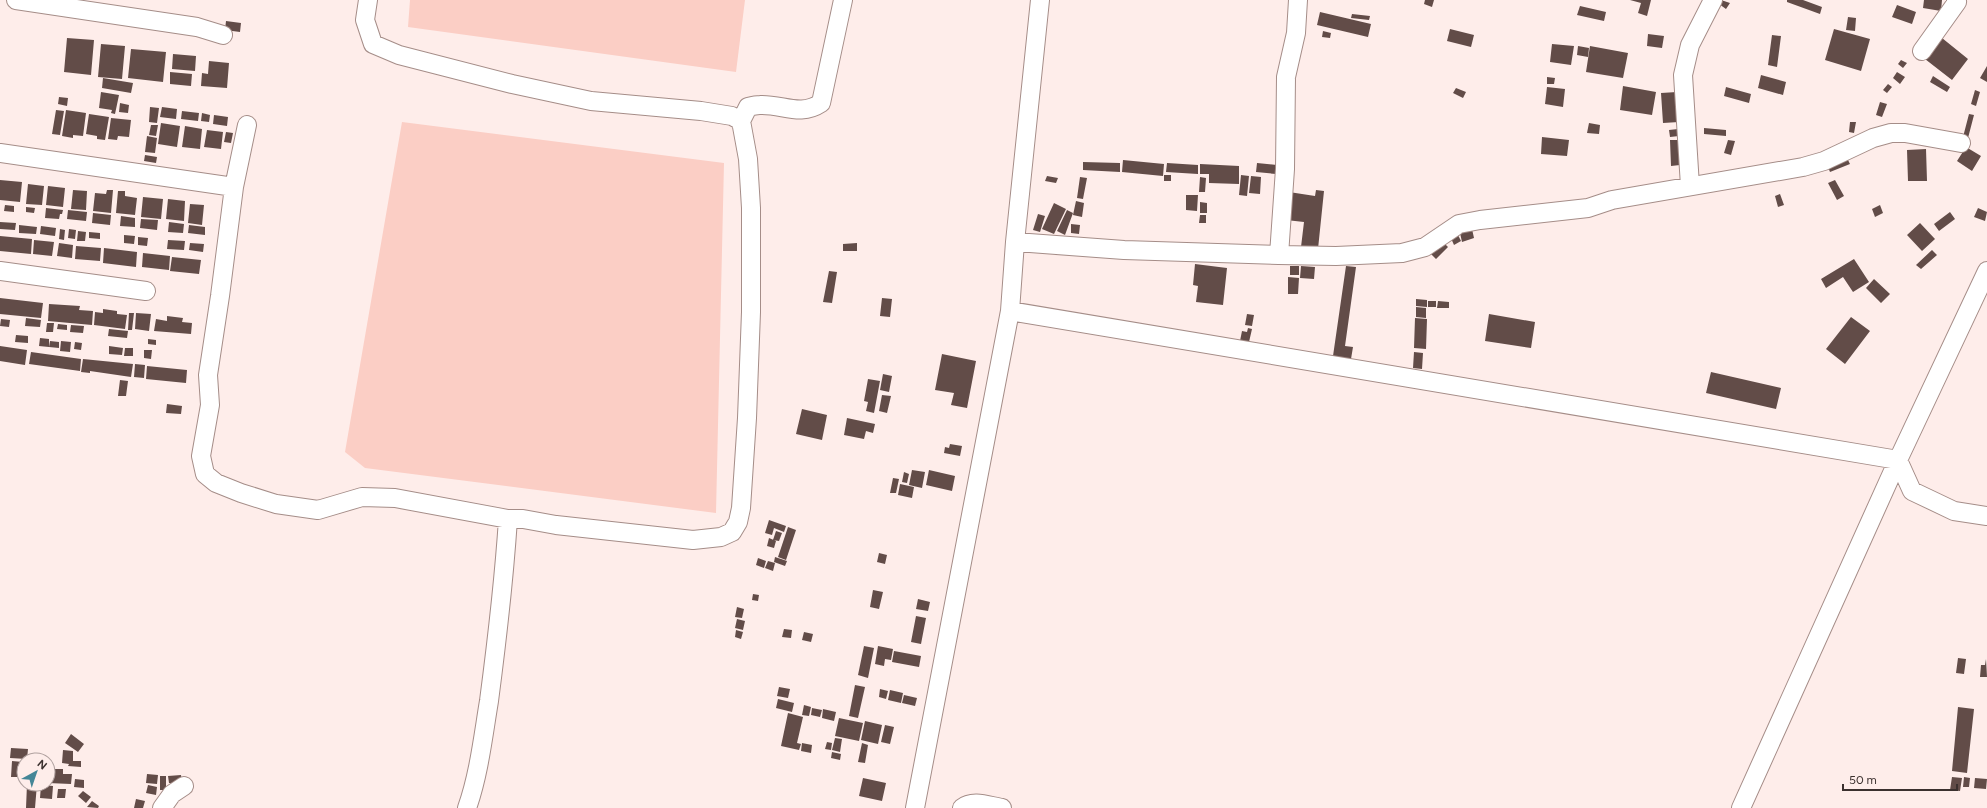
<svg xmlns="http://www.w3.org/2000/svg" width="1987" height="808" font-family="Figtree,sans-serif">
	<rect width="100%" height="100%" fill="#feedea"/>
	<path fill="#fbcec5" d="M410,0H745L736,72L408,27Z
		M402,122L724,163L716,513L365,468L345,452Z"/>
	<path fill="#624c48" d="M1425,0H1434L1432,7L1424,4Z
		M1630,0H1651L1647,16L1638,13L1641,3Z
		M1721,0L1730,3L1726,9L1719,4Z
		M1787,0H1803L1822,7L1820,14L1787,2Z
		M1924,0H1942L1941,11L1923,8Z
		M1897,5L1916,12L1912,24L1892,17Z
		M1580,6L1606,12L1604,21L1577,15Z
		M1320,12L1371,24L1368,37L1317,25Z
		M1352,14L1370,16L1369,20L1351,18Z
		M1848,17L1856,18L1855,31L1846,30Z
		M226,21L241,23L240,32L225,30Z
		M1450,29L1474,35L1471,47L1447,41Z
		M1834,29L1870,39L1861,71L1825,60Z
		M1323,31L1331,33L1330,38L1322,37Z
		M1648,34L1664,36L1662,48L1647,46Z
		M1772,35L1781,36L1777,67L1768,65Z
		M67,38L94,40L91,75L64,72Z
		M1942,38L1968,59L1952,80L1925,59Z
		M101,44L125,46L122,79L98,77Z
		M1552,44L1574,46L1571,65L1550,62Z
		M1578,46L1589,48L1588,57L1577,55Z
		M1590,46L1628,53L1623,78L1586,72Z
		M131,49L166,52L163,82L128,78Z
		M173,54L196,56L195,71L172,69Z
		M1901,60L1907,63L1903,68L1898,64Z
		M209,61L229,63L227,88L201,86L202,73L208,74Z
		M1987,66V82L1980,78Z
		M170,72L192,74L191,86L170,84Z
		M1897,72L1905,77L1900,84L1893,78Z
		M1761,75L1786,82L1783,95L1758,88Z
		M1933,76L1950,87L1947,92L1930,82Z
		M1547,77L1555,78L1554,84H1547Z
		M103,78L133,83L131,93L102,88Z
		M1888,84L1892,87L1887,93L1883,90Z
		M1623,86L1656,92L1652,115L1620,110Z
		M1547,87L1565,89L1563,107L1545,104Z
		M1726,87L1751,94L1749,103L1724,96Z
		M1456,88L1466,92L1463,98L1453,93Z
		M1975,90L1980,92L1976,106L1971,104Z
		M101,92L119,95L115,114L111,113L112,110L99,108Z
		M1677,92L1679,122L1663,123L1661,93Z
		M59,97L68,98L67,106L58,104Z
		M1880,102L1887,104L1882,117L1876,115Z
		M120,103L129,105L128,113L119,112Z
		M150,107L159,108L157,123L149,122Z
		M162,107L177,109L176,119L160,117Z
		M56,110L64,111L60,135L52,134Z
		M66,110L86,113L83,136L73,135V138L62,136Z
		M182,111L199,113L198,121L181,119Z
		M202,113L210,115L209,122L201,121Z
		M89,114L109,117L105,140L97,139V136L86,134Z
		M1969,114L1974,115L1968,138L1963,137Z
		M214,115L228,117L227,126L213,124Z
		M111,118L131,120L129,137L118,136L117,140L108,139Z
		M1850,122H1856L1854,133L1849,132Z
		M161,123L180,126L177,147L158,144Z
		M1589,123L1600,125L1599,134L1587,133Z
		M151,125H158L156,136L149,135Z
		M185,126L202,129L200,149L182,147Z
		M1704,128L1726,130V136L1704,134Z
		M1678,129L1679,136L1670,137L1669,130Z
		M207,130L223,132L221,149L204,147Z
		M226,132L233,133L231,143L224,142Z
		M147,136L157,138L155,153L145,152Z
		M1542,137L1569,140L1567,156L1541,154Z
		M1670,140H1678L1680,165L1671,166Z
		M1728,140L1735,141L1731,155L1724,153Z
		M1966,147L1981,156L1972,171L1957,161Z
		M1926,149L1927,181H1908L1907,150Z
		M145,155L157,157L156,163L144,161Z
		M1847,158L1850,164L1830,172L1828,167Z
		M1123,160L1164,164L1163,176L1122,172Z
		M1083,162L1120,163V172L1083,170Z
		M1167,163L1198,165V174L1166,172Z
		M1257,163L1277,165L1276,174L1256,172Z
		M1200,164L1239,166V184L1209,183V174H1200Z
		M1164,175H1171V181H1164Z
		M1241,175L1249,176L1247,196L1239,195Z
		M1047,176L1058,178L1056,183L1045,181Z
		M1251,176L1261,177L1260,194L1249,193Z
		M1080,177L1087,178L1083,199L1077,198Z
		M1200,177L1206,178L1205,192H1199Z
		M0,180L22,182L20,202L0,200Z
		M1835,180L1844,196L1837,200L1828,183Z
		M28,184L44,186L42,205L26,204Z
		M48,186L65,188L63,207L46,205Z
		M73,190L87,191L86,210L71,209Z
		M107,190H113L111,213L93,211L95,193L106,194Z
		M1316,190L1324,191L1318,249L1301,247L1304,222L1286,220L1289,192L1315,196Z
		M118,191H125V196L137,198L135,215L116,213Z
		M1780,194L1784,205L1778,207L1775,196Z
		M1186,195H1198L1197,211L1186,210Z
		M143,197L163,199L161,219L141,217Z
		M168,199L185,201L184,221L166,219Z
		M1076,201L1084,203L1082,217L1073,215Z
		M1200,202L1207,203V213H1200Z
		M1054,203L1066,209L1054,234L1042,229Z
		M190,204L204,205L202,225L188,223Z
		M5,205L14,206V212L4,211Z
		M1880,205L1883,213L1875,217L1872,209Z
		M26,207L35,208L34,213L26,212Z
		M46,208L63,210L62,214H60L59,219L45,218Z
		M1978,208L1987,212L1985,221L1974,217Z
		M68,210L87,212L86,221L67,219Z
		M1067,210L1073,213L1065,235L1057,231Z
		M1950,212L1955,219L1939,231L1934,224Z
		M93,213L111,215L110,225L92,223Z
		M1038,214L1045,216L1040,232L1033,230Z
		M1200,215H1206V223H1199Z
		M121,216L135,218V227L120,226Z
		M141,219L158,220L157,230L140,228Z
		M0,222L16,223L15,230L0,229Z
		M169,222L184,224L183,233L168,232Z
		M1920,223L1935,239L1922,251L1907,235Z
		M1071,224L1080,225L1079,234L1071,233Z
		M19,225L37,227L36,234L19,233Z
		M189,225L205,227V235L188,233Z
		M41,226L56,228L55,236L40,234Z
		M60,229L65,230L64,240L59,239Z
		M69,229L76,230L75,239L68,238Z
		M1472,229L1474,238L1462,242L1460,233Z
		M78,231L86,232L85,241H77Z
		M89,232L100,233V239L89,238Z
		M1457,233L1461,241L1454,245L1450,236Z
		M124,235L135,236L134,244L124,243Z
		M0,236L32,239L31,254L0,251Z
		M138,237L148,238L147,246L138,245Z
		M34,240L54,242L52,256L33,254Z
		M168,240L185,241L184,250L167,249Z
		M1442,241L1448,247L1436,259L1430,253Z
		M59,243L73,245L72,258L57,256Z
		M190,243L204,244L203,252L189,250Z
		M857,243V251H843V244Z
		M76,246L101,248L100,261L75,259Z
		M104,248L137,252L136,267L103,263Z
		M1932,250L1937,255L1921,269L1916,265Z
		M143,253L170,256L169,270L142,267Z
		M172,257L201,260L199,274L170,271Z
		M1854,259L1869,282L1853,292L1843,277L1826,288L1821,279Z
		M1195,264L1227,268L1223,305L1196,302L1198,286L1193,285Z
		M1290,266H1299V275H1290Z
		M1301,266L1315,267L1314,279L1300,278Z
		M1346,266L1356,267L1345,346L1353,347L1351,359L1333,356Z
		M829,271L837,272L832,303L823,302Z
		M1288,277L1299,278L1298,294H1288Z
		M1874,279L1890,294L1881,303L1866,288Z
		M0,298L43,303L41,318L0,314Z
		M882,298L892,299L890,317L880,316Z
		M1416,299L1427,300V307L1416,306Z
		M1428,301H1436V307H1428Z
		M1438,301L1449,302V308H1437Z
		M49,304L80,306L79,310L93,311L92,325L48,321Z
		M1416,307L1426,308V318L1416,317Z
		M103,309L117,311V314L127,315L125,329L94,325L95,312L103,313Z
		M129,313H134L132,330H128Z
		M136,313L151,314L149,331L135,329Z
		M1247,314L1254,315L1252,326L1245,325Z
		M1489,314L1535,322L1531,348L1485,341Z
		M167,316L183,318L182,322L192,323L191,334L154,331L156,319L167,321Z
		M1851,317L1870,331L1845,364L1826,349Z
		M26,318L41,320L40,327L25,326Z
		M1415,318L1427,319L1426,349L1414,348Z
		M1,319L10,320L9,327L0,326Z
		M47,323H54L53,332H46Z
		M58,324L67,325V330L57,329Z
		M71,325L84,326L83,333L70,332Z
		M1248,328L1252,329L1249,342L1240,341L1242,331L1247,332Z
		M109,329L128,331L127,338L108,336Z
		M16,335L28,336V343L15,342Z
		M40,338L49,339V347L39,346Z
		M148,339L156,340V345L148,344Z
		M50,341L59,342V348L49,347Z
		M61,341L71,342L70,352L60,351Z
		M75,342L82,343L81,350L74,349Z
		M0,346L27,350L25,365L0,361Z
		M109,346L123,348L122,355L109,354Z
		M125,348H133V356H124Z
		M144,350H152L151,359L144,358Z
		M31,352L81,359L80,371L29,364Z
		M1414,352L1423,353L1422,369L1413,368Z
		M942,354L976,361L967,408L951,405L954,393L935,390Z
		M83,359L133,364L131,377L90,371V373L81,372Z
		M135,364L145,365L144,378L134,377Z
		M147,366L187,370L186,383L146,379Z
		M1711,372L1781,388L1776,409L1706,393Z
		M883,374L892,376L889,392L880,390Z
		M868,379L880,381L874,413L866,411L868,402L864,401Z
		M120,380L128,381L126,396H118Z
		M882,395L891,396L887,413L879,411Z
		M167,404L182,406L181,414L166,413Z
		M802,409L827,415L822,440L796,434Z
		M847,418L875,424L873,433L866,431L864,439L844,435Z
		M950,444L962,446L960,456L944,453L945,447L949,448Z
		M912,470L925,472L922,488L909,485Z
		M929,470L955,476L952,491L926,485Z
		M904,472L909,474L907,483L902,482Z
		M893,478L899,479L896,493H890Z
		M900,484L914,487L912,498L898,495Z
		M769,520L786,526L784,532L774,528L772,535L765,533Z
		M788,527L796,530L786,560L778,557Z
		M776,531L782,533L779,541L773,540Z
		M769,538L776,541L774,548L767,546Z
		M879,553L887,555L885,564L877,562Z
		M775,557L787,561L785,566L774,562Z
		M758,558L766,561L764,568L756,565Z
		M768,561L775,563L773,571L765,568Z
		M873,590L883,592L879,609L870,607Z
		M753,594L759,595L758,601L752,600Z
		M918,599L930,602L928,611L916,609Z
		M737,607L744,609L742,618L735,617Z
		M916,616L926,618L921,644L911,642Z
		M737,619L745,621L743,630L735,628Z
		M784,629L792,630L791,638L782,637Z
		M736,630L743,632L741,639L735,637Z
		M804,632L813,634L811,642L802,640Z
		M864,646L874,648L868,678L858,675Z
		M878,646L893,649L891,660L885,659L884,666L875,664Z
		M894,651L921,656L919,667L892,662Z
		M1958,658L1966,659L1964,674L1956,673Z
		M1986,659L1987,677H1980L1981,665H1985Z
		M855,685L865,687L858,718L849,716Z
		M779,687L790,689L788,698L777,696Z
		M880,689L888,691L886,699L879,697Z
		M890,690L903,693L901,703L888,700Z
		M904,695L917,698L915,706L902,703Z
		M778,699L794,703L792,712L776,708Z
		M804,705L811,707L809,716L802,715Z
		M1958,707L1974,709L1967,773L1952,771Z
		M812,708L822,710L820,717L811,715Z
		M823,709L836,712L834,721L822,718Z
		M788,713L803,717L797,743L801,744L799,750L781,746Z
		M839,718L863,723L859,741L835,736Z
		M865,721L882,725L878,744L861,740Z
		M885,725L894,727L890,744L881,742Z
		M71,734L84,744L78,752L65,743Z
		M835,738L842,739L840,752L832,750Z
		M827,742L832,743L831,750L825,749Z
		M802,743L812,745L811,753L801,751Z
		M862,743L868,745L865,763L858,762Z
		M11,748L28,749L27,759L10,758Z
		M63,750L73,751V761H81V767L68,766L69,764L62,763Z
		M832,752L841,754L840,760L831,758Z
		M12,761L23,762V777H11Z
		M48,769H63V774H72L71,784L48,783Z
		M147,774L158,775L157,784L146,783Z
		M181,775L182,783H169L168,776Z
		M160,776H166V790H160Z
		M1952,777L1962,778L1960,791L1950,790Z
		M1964,777L1970,778L1969,787H1963Z
		M863,778L886,783L882,801L859,796Z
		M1975,778L1987,779L1986,789L1974,788Z
		M75,779L84,780V788L74,787Z
		M27,784H37L35,808H26Z
		M41,785L53,786L52,799L40,798Z
		M148,785L157,787L156,795L146,793Z
		M58,789H66L65,798H57Z
		M83,791L91,797L86,803L78,796Z
		M136,799L145,801L143,808H134Z
		M92,801L99,806L98,808L87,807Z"/>
	<g fill="none" stroke-linecap="round" stroke-linejoin="round">
		<g stroke="#a58d88" stroke-width="20">
			<path id="minor" d="M16,0L197,27L223,35
				M368,0L365,20L373,44L399,55L512,84L591,101L701,111L732,116L741,121
				M1922,51L1957,2L1956,0
				M247,125L234,187L220,296L208,375L210,405L201,456L205,474L216,483L241,493L276,504L318,510L362,497L395,498L508,519H523L556,525L693,540L721,537L732,532L738,522L741,508L747,418L751,312V208L748,159L741,121L748,107C752,106 756,105 760,105C783,104 800,117 821,103L843,0
				M0,153L234,187
				M1690,186L1683,75L1690,45L1713,0
				M1015,242L1124,250L1279,255L1336,256L1402,253L1425,247L1459,224L1480,220L1588,208L1612,200L1803,167L1824,161L1873,138L1891,133H1905L1961,143
				M1279,255L1285,169L1286,77L1296,33L1298,0
				M0,271L146,291
				M1010,311L1898,460L1912,491L1954,511L1987,516
				M162,808L172,794L184,786
				M467,808C479,774 483,737 489,701C497,640 504,580 508,519
				M915,808L1010,311L1015,242L1040,0
				M962,808C973,799 989,806 1002,808
				M1741,808L1898,460L1987,271"/>
		</g>
		<use href="#minor" stroke="#fff" stroke-width="18"/>
	</g>
	<g transform="translate(36 772) rotate(40)"><circle r="19" fill="#feedea" stroke="#b0a19f"/>
	<path d="M0-3L7 15L0 10L-7 15Z" fill="#448697"/>
	<text y="-6" font-size="11" font-weight="bold" text-anchor="middle" fill="#3b302e">N</text>
	</g>
	<path d="M1843 784v6h114v-6" fill="none" stroke="#3b302e" stroke-width="2"/>
	<text x="1849" y="784" font-size="12" fill="#3b302e" stroke="#feedea" stroke-width="3" paint-order="stroke">50 m</text>
</svg>
